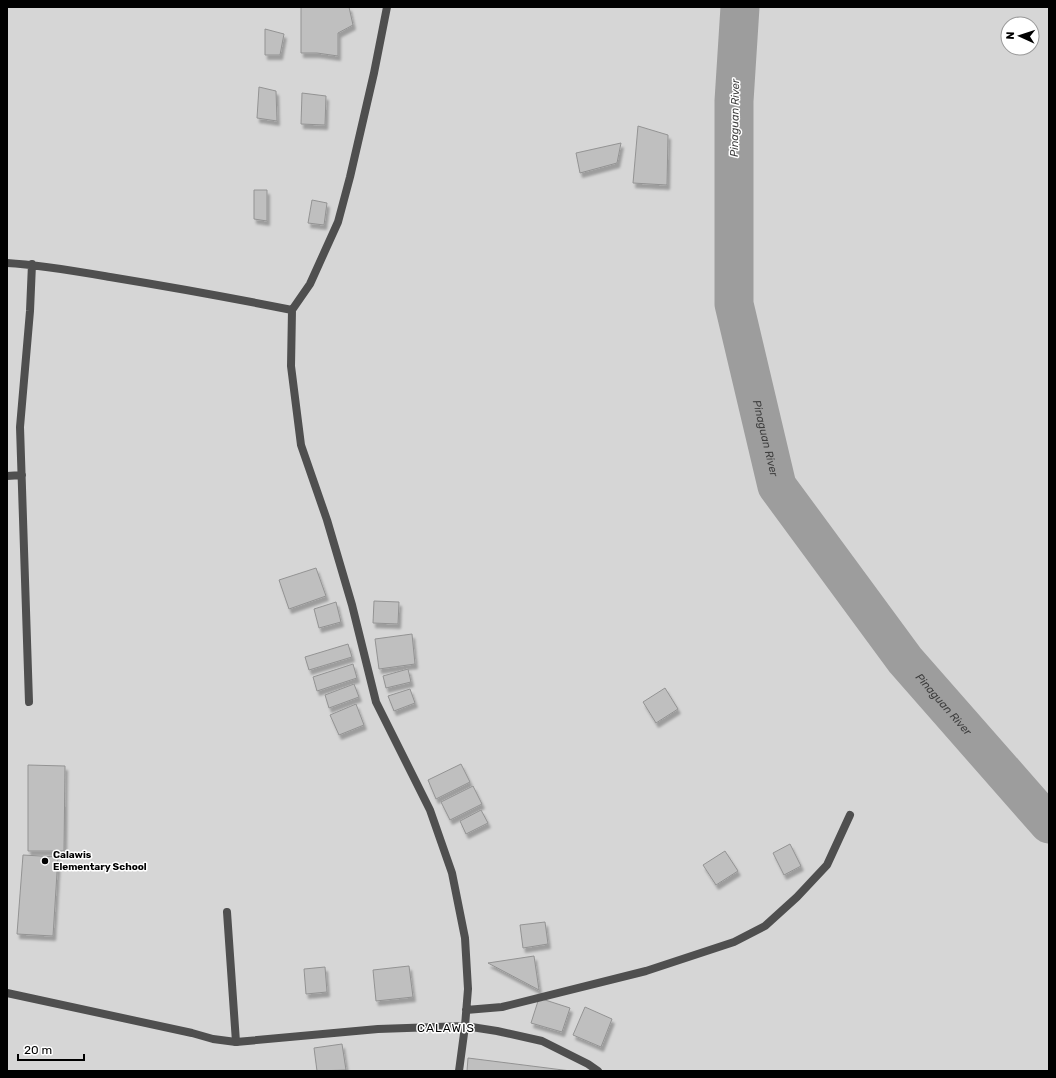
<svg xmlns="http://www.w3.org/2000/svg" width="1056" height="1078" font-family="Rubik,sans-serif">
	<defs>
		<filter id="shadow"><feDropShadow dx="2.5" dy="4.5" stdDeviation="1" flood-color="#0004"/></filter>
	</defs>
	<rect width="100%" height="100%" fill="#fff"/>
	<path fill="#d6d6d6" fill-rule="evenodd" d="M7,7H1049V1071H7ZM1008,24H1032V48H1008Z"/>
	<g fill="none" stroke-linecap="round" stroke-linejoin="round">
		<path stroke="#9d9d9d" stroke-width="39" id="s1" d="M740,7L734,101V304L777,486L905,660L1049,824"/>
	</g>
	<path fill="#bfbfbf" stroke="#939393" filter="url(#shadow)" d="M301,7H349L353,25L338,33V56L317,53H301Z
		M265,29L284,34L280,55H265Z
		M259,87L276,91L277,121L257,118Z
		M302,93L326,96L325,125L301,124Z
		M638,126L668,135L667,185L633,183Z
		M621,143L617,163L580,173L576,153Z
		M254,190H267V221L254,219Z
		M312,200L327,203L324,225L308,223Z
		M316,568L326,596L289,609L279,580Z
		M374,601L399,602L398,624L373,623Z
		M336,602L341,622L319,628L314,609Z
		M412,634L415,664L379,669L375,639Z
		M348,644L352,657L309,670L305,657Z
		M353,664L357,678L317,691L313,677Z
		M408,669L411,682L386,688L383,676Z
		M354,684L359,697L329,708L325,695Z
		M665,688L678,709L656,723L643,702Z
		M410,689L415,703L394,711L388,696Z
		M356,704L364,725L339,735L330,715Z
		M461,764L470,782L436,799L428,780Z
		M28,765L65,766L64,851H28Z
		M473,786L482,804L450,820L441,802Z
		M481,810L488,823L466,834L460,821Z
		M790,844L801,866L784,875L773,853Z
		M725,851L738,871L716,885L703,865Z
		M23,855L58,857L53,936L17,934Z
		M545,922L548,944L523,948L520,925Z
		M534,956L539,990L488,963Z
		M409,966L413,997L376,1001L373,970Z
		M325,967L327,992L306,994L304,969Z
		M539,998L570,1008L562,1032L531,1023Z
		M585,1007L612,1019L601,1047L573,1035Z
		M342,1044L346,1070L317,1071L314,1048Z
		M468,1058L571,1071H467Z"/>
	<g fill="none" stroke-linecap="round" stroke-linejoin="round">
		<path stroke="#4f4f4f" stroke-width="8" d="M227,912L236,1042"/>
		<path stroke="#4f4f4f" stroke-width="8" d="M387,7L374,73L350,177L338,222L310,284L292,310L291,366L301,445L327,520L352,605L376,702L430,810L452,873L465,938L468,989L465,1026L459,1071
			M7,263C41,265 75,271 110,277C171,287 232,298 292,310
			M7,476L22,475
			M29,702L20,427L30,311L32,264
			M466,1010L502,1007L646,971L734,942L765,926L797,897L827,865L850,815"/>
		<path stroke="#4f4f4f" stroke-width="8" d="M7,993L192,1033L213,1039L236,1042L378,1029L465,1026L497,1031L542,1041L588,1064L598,1071"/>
	</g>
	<circle fill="#000" stroke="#fff" stroke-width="1.5" cx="45" cy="861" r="4"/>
	<g text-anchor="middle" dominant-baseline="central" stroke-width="3" stroke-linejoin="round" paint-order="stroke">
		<g font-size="10" font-weight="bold" fill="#000" stroke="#fff" text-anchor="start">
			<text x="53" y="855">Calawis<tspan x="53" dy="12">Elementary School</tspan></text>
		</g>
		<g font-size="11" font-style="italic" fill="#3e3e3e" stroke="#fff">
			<text transform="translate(735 118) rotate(-89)">Pinaguan River</text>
			<text stroke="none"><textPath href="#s1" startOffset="435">Pinaguan River</textPath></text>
			<text stroke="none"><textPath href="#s1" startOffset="759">Pinaguan River</textPath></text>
		</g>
		<g font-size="12" letter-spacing="1" fill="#000" stroke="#fff">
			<text x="446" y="1028">CALAWIS</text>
		</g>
	</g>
	<rect width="1056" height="1078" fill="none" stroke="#000000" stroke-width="16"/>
	<g transform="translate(1020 36) rotate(273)"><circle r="19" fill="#ffffff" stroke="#999999"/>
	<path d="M0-3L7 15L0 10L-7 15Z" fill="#000000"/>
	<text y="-6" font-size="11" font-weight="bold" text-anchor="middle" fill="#000000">N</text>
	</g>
	<path d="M18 1054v6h66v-6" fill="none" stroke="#000000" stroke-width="2"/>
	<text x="24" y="1054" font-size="12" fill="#000000" stroke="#ffffff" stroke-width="3" paint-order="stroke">20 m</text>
</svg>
